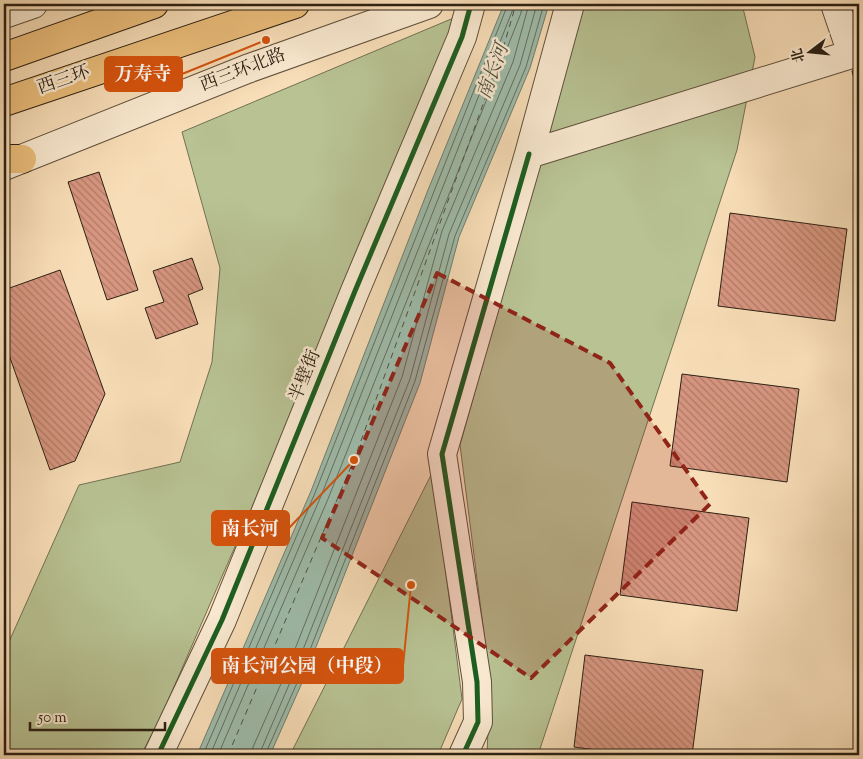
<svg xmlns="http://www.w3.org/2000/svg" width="863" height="759" font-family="'Sorts Mill Goudy','Noto Serif SC',serif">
	<defs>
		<pattern id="building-back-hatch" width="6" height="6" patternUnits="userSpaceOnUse" patternTransform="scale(1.25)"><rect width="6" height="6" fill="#d89680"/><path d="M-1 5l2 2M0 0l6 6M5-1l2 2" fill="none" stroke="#af7a68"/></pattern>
	</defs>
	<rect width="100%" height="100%" fill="#f8deb8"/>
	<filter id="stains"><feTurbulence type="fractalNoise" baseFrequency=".004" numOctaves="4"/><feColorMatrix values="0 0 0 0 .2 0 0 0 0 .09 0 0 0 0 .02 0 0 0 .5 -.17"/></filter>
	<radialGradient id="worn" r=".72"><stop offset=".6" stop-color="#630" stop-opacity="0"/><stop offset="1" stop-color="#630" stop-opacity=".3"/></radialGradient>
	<path fill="#b8c293" stroke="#727153" d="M583,4H742L755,57L737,150L538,755H487L490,681L460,445Z
		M456,17L297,404L160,719L141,755H4V653L79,485L180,462L212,362L220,268L182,132Z
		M433,471L462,699L438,755H290Z"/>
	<path fill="#9ebcab" stroke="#707e6e" d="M504,4H549L530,68L459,237L420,383L301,685L270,755H197L311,491L428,190Z"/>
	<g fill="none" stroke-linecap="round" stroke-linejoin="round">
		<path stroke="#656e5f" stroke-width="1" d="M203,755L315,493L508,4
			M210,755L321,496L515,4
			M218,755L328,499L521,13L522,4
			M252,755L253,747L284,677L402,377L442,231L513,62L529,4
			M259,755L291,680L410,379L449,234L520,65L537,4
			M265,755L297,683L415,381L455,236L526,67L544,4"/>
		<path stroke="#4e4f41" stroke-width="1" stroke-dasharray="6 5" stroke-linecap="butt" d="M228,755L354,460L502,52L516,4"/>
	</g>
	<path fill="url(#building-back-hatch)" stroke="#2c2013" d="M859,69V98L852,71Z
		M99,172L138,290L107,300L68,182Z
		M730,213L847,229L835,321L718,306Z
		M192,258L203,289L188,295L198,324L156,339L145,308L164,302L153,271Z
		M60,270L105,394L75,461L50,470L9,355L4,357V290Z
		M682,374L799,389L787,482L670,466Z
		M632,502L749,518L737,611L620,595Z
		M585,655L703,670L692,755H633L574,747Z"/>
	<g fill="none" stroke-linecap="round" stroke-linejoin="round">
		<g stroke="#5f503c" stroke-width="30">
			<path id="minor" d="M570,4L529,154L852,54L835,4
				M4,14L33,4
				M4,166L247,69L429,4
				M158,755L222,620L355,291L462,37L471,4
				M463,755L478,722L477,682L442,454L529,154"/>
		</g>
		<g stroke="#2c2013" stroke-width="30">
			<path id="highway" d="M4,57L154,4
				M4,102L295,4
				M4,159H22"/>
		</g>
		<use href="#minor" stroke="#faead1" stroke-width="28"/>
		<use href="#highway" stroke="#ecbf7c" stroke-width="28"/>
		<g stroke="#faead1" stroke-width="8">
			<path id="cycleway" d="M158,755L222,620L355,291L462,37L471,4
				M463,755L478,722L477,682L442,454L529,154"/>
		</g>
		<use href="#cycleway" stroke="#1b5e20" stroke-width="5"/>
	</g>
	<path fill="#8f2418" fill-opacity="0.2" stroke="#8f2418" stroke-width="4" stroke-dasharray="10 6" stroke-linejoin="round" d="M437,273L610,363L710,504L531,678L322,538Z"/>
	<g text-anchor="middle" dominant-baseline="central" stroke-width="5" stroke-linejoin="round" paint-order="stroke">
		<g font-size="18" fill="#2c2013" stroke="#faead1">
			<text transform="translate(243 71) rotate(-21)">西三环北路</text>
			<text transform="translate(64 81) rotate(-19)">西三环</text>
			<text transform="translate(306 376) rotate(-68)">半壁街</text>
		</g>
		<g font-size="19" font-style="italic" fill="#4e4f41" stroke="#faead1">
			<text transform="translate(494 72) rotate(-70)">南长河</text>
		</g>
	</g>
	<path fill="none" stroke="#d5530d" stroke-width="2" d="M266 40L182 74M354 460L289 528M411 585L403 666"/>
	<g fill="#d5530d" stroke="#faead1" stroke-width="2">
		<circle cx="266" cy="40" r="5"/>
		<circle cx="354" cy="460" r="5"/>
		<circle cx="411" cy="585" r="5"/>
	</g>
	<g fill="#d5530d" stroke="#d5530d" stroke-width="2">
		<rect x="105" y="57" width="77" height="34" rx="5"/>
		<rect x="212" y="511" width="77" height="34" rx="5"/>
		<rect x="212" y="649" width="191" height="34" rx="5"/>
	</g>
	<g font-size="19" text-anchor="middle" font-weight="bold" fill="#fff">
		<text x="143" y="80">万寿寺</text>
		<text x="250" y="535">南长河</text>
		<text x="307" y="672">南长河公园（中段）</text>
	</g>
	<rect width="863" height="759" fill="none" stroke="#f8deb8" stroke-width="20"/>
	<rect x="5" y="5" width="853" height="749" fill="none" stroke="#2c2013" stroke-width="2.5"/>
	<rect x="10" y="10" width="843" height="739" fill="none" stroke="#2c2013"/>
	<g transform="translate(810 52) rotate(254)" stroke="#faead1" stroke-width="4" paint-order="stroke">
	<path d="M0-4L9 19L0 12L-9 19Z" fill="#2c2013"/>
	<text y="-8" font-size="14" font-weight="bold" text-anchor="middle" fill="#2c2013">北</text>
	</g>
	<path d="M30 722v8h135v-8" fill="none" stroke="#2c2013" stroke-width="2.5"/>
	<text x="38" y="722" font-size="15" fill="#2c2013" stroke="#faead1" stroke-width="4" paint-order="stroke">50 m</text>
	<rect width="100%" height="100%" filter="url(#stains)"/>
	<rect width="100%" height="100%" fill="url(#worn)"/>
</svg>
